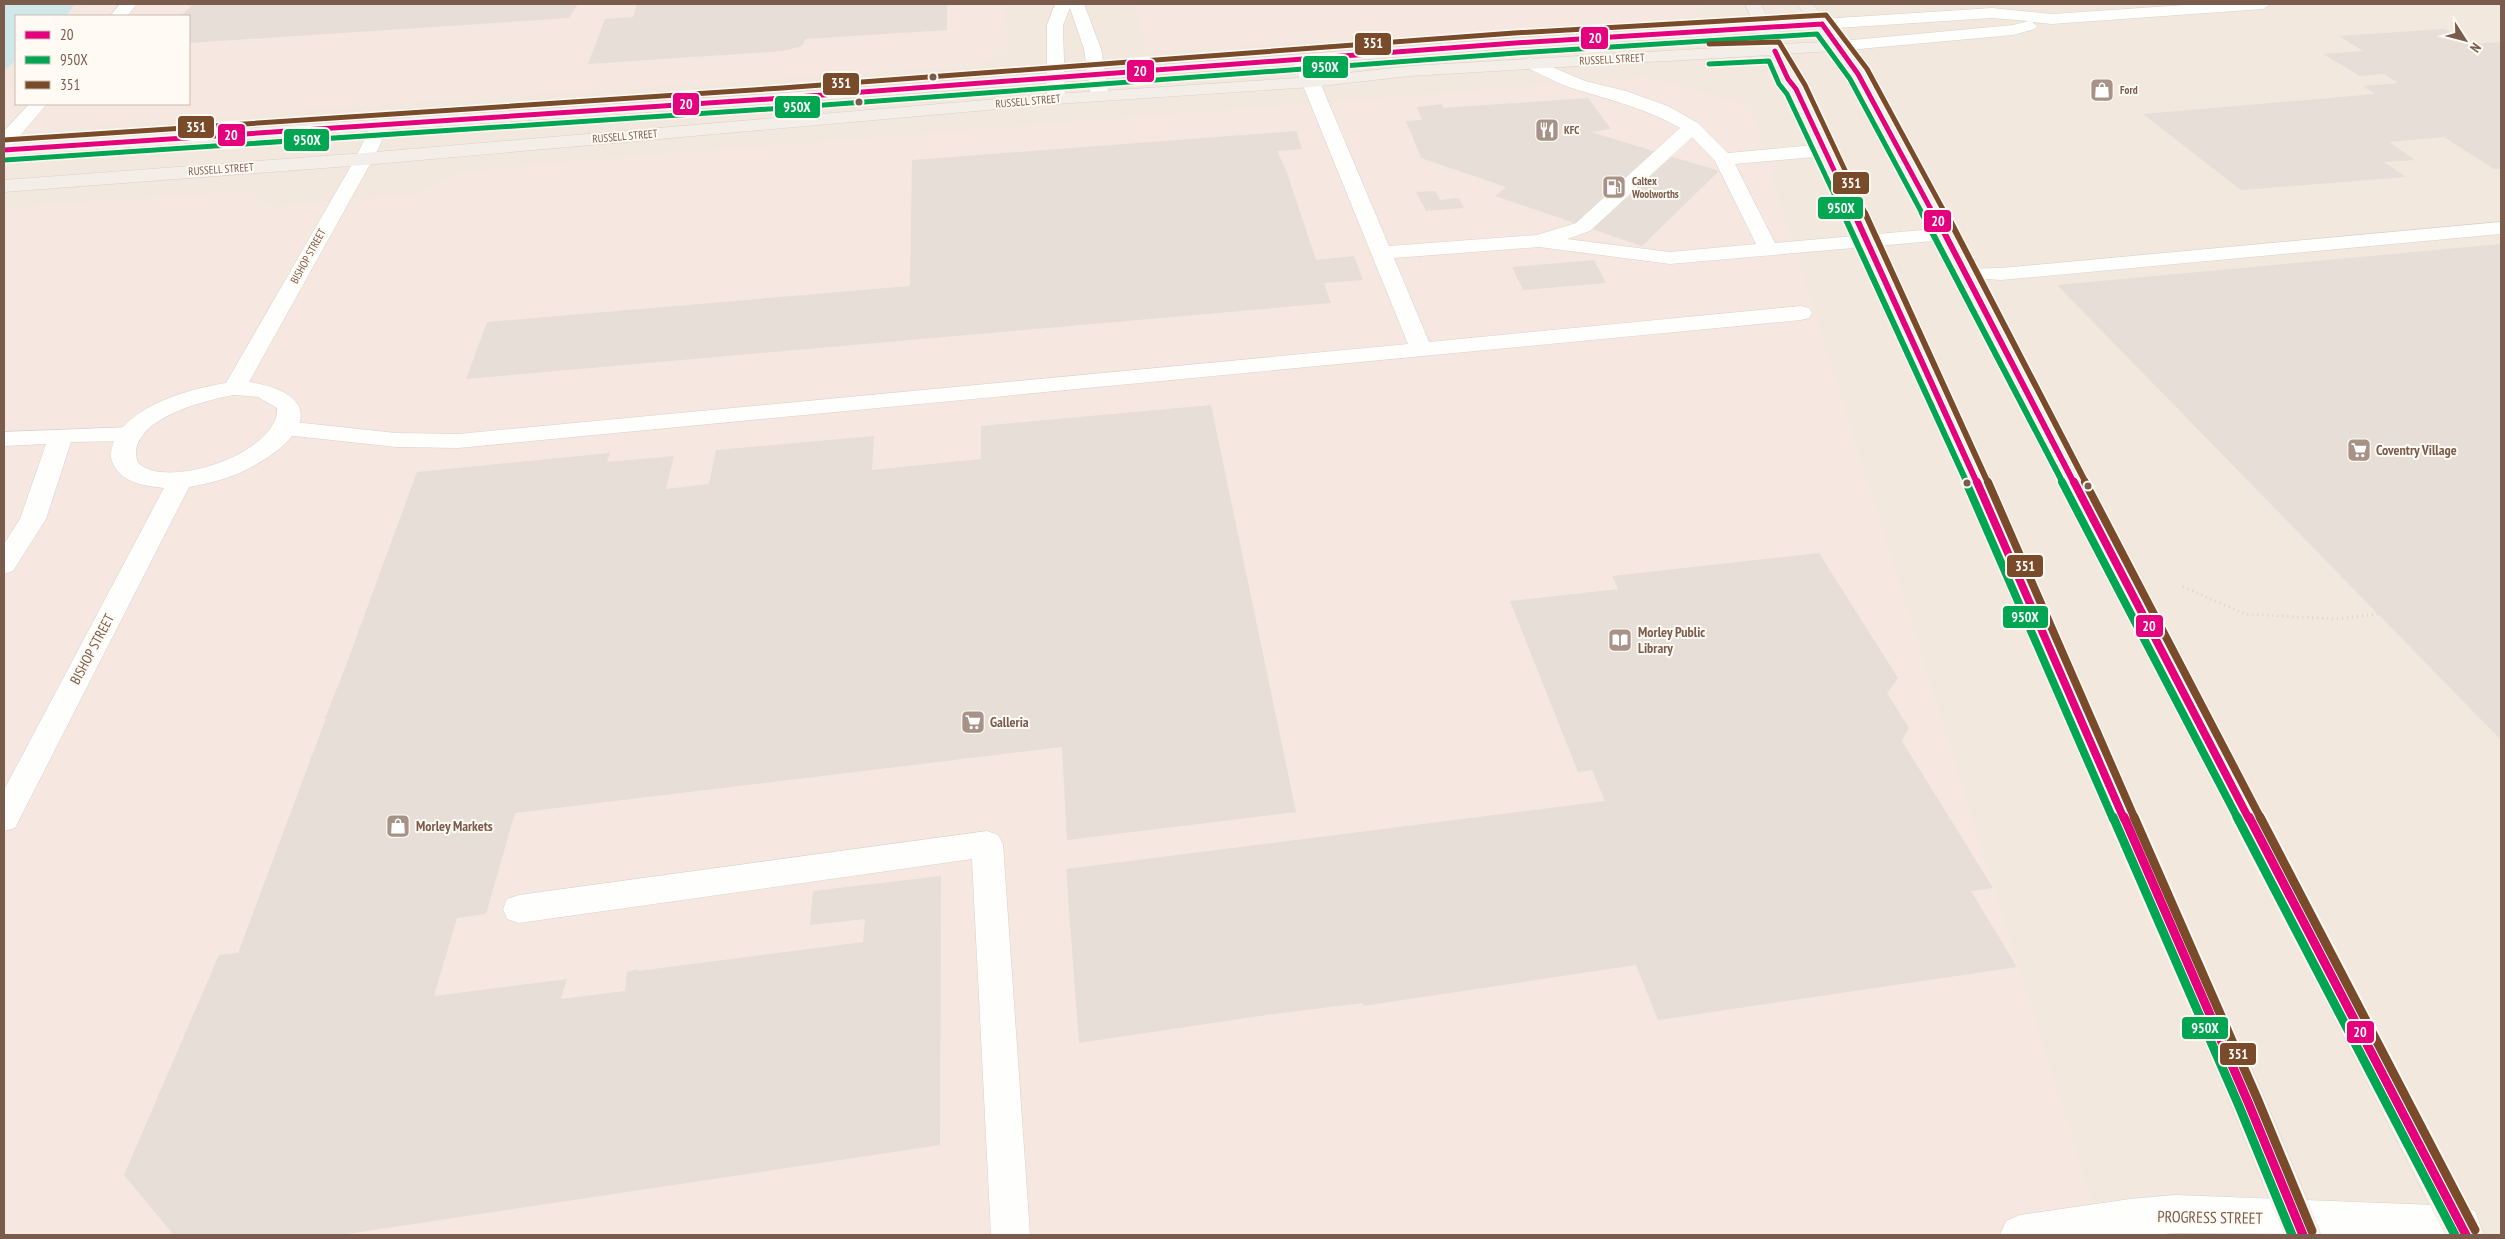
<svg xmlns="http://www.w3.org/2000/svg" width="2505" height="1239" font-family="'PT Sans Narrow',sans-serif">
	<rect width="100%" height="100%" fill="#f9f5f0"/>
	<path fill="#f2e8de" fill-rule="evenodd" d="M4,4H2501V1235H4ZM16,16H189V104H16Z"/>
	<path fill="#f6e8e1" d="M91,4H1003L1009,45L998,56L969,66L356,106L4,133V95L16,82V104H189V16H79Z
		M1136,4H1707V5L1684,19L1147,52Z
		M1646,77L1750,105L2102,1235H4V208L248,191L271,207L416,194L458,173L539,164Z"/>
	<path fill="#d0e8ea" d="M4,4H75L66,16H16V60L4,71Z"/>
	<path fill="#e6ded7" d="M193,4H578L569,18L189,43V16L177,15L183,14Z
		M637,4H947V30L806,39L802,46L783,51L588,64L605,19L633,17Z
		M2445,29L2470,44L2501,42V169H2494L2444,137L2389,142L2415,160L2384,162L2406,177L2241,190L2143,114L2375,94L2363,86L2398,83L2384,74L2360,76L2323,54L2363,51L2339,36Z
		M1588,98L1611,129L1591,132L1719,171L1642,246L1495,196L1506,187L1421,158L1406,121L1422,120L1417,107L1442,104L1443,108Z
		M1296,131L1302,149L1277,151L1286,170L1316,260L1354,256L1363,280L1324,283L1331,303L466,379L487,322L910,286L912,160Z
		M1435,191L1440,200L1459,198L1464,208L1426,211L1416,192Z
		M2501,244V740L2057,285Z
		M1594,260L1606,283L1523,290L1512,267Z
		M1211,405L1296,812L1067,840L1062,747L515,813L486,914L457,918L434,996L567,979L561,999L625,991L627,972L637,969L638,971L863,942L865,919L810,925L813,891L941,876L940,1145L340,1235H174L124,1175L219,955L238,953L326,718L323,717L326,716L348,660L417,472L610,453L607,462L674,456L666,489L709,484L716,450L874,436L872,470L981,459V426Z
		M1819,553L1898,678L1887,693L1909,728L1902,741L1993,888L1971,891L2017,967L1658,1020L1636,965L1363,1006V1003L1273,1014L1079,1043L1066,869L1605,801L1592,770L1578,772L1510,601L1618,589L1612,576Z"/>
	<g fill="none" stroke-linecap="round" stroke-linejoin="round">
		<g stroke="#d7d1cb" stroke-width="1">
			<path id="lane" d="M120,4H137L127,16H110Z
				M1302,56L1308,57L1311,61L1389,246L1537,235L1576,223L1680,128C1645,108 1613,101 1575,89C1558,84 1541,74 1525,67L1522,63L1525,59L1531,58L1585,81L1626,91L1668,106L1698,123L1728,153L1825,144L1832,146L1834,150L1832,154L1825,156L1735,164L1775,243L1945,228L1952,230L1955,234L1952,238L1945,240L1670,264L1539,247L1394,258L1429,342L1801,306L1809,308L1812,313L1809,318L1801,320L458,448L396,447L285,435L277,433L273,428L277,423L285,421L396,433L458,434L1408,344L1293,61L1296,57ZM1692,137L1715,161L1756,244L1670,252L1567,239L1590,231Z
				M29,104H47L11,146L4,148V131Z
				M2501,222V234L2001,280L1958,277L1955,273L1958,269L2001,268Z
				M132,427L140,429L144,434L140,439L132,441L71,442L46,519L13,571L4,574V544L20,519L46,444L4,446V432Z
				M987,831L998,835L1003,844L1030,1235H991L972,859L519,923L507,919L503,909L507,899L519,895Z"/>
		</g>
		<g stroke="#d7d1cb" stroke-width="1">
			<path id="street" d="M1055,4H1084L1101,49L1109,96L1106,100H1094L1091,96L1084,49L1070,8L1063,25L1065,99L1062,103H1050L1047,99V25Z
				M381,119L387,120L390,124L373,159L249,382C324,394 310,435 255,465C235,477 212,483 189,487L15,828L4,831V790L164,488C143,486 117,482 111,458C111,409 189,389 226,383L355,159L372,124L375,120ZM234,395L258,397L277,408C280,452 168,491 138,463C123,420 206,400 234,395Z
				M2175,1195L2461,1206L2475,1211L2480,1225L2476,1235L2175,1233L2152,1235H2000L2006,1221L2020,1215L2130,1199Z"/>
		</g>
		<g stroke="#d9d2cb" stroke-width="1">
			<path id="secondary" d="M2199,4H2271L2263,9L2052,24L2032,22L2037,26L2035,29L2013,35L1837,51L1831,50L1829,46L1831,42L2013,25L2028,21L1992,18L1822,29L1814,24L1822,19L1992,8L2052,14Z"/>
		</g>
		<g stroke="#dad1cc" stroke-width="1">
			<path id="primary" d="M1745,4H1761L1770,22L1809,20L1797,4H1813L1867,74L1955,234L2485,1235H2445L1935,234L1850,75L1832,51L1786,54L1879,241L1951,395L2261,1090L2322,1235H2284L2230,1102L1927,395L1859,241L1770,55L1410,76L1312,87L1056,104L364,165L4,192V180L364,153L1056,94L1312,77L1410,66L1765,45L1759,33L1515,48L783,103L4,156V144L783,93L1515,38L1754,23ZM1816,29L1825,42L1781,44L1775,32Z"/>
		</g>
		<path stroke="#dcd5d0" stroke-width="3" stroke-dasharray="1 4" stroke-linecap="butt" d="M2183,587L2245,614L2336,619L2378,614"/>
		<use href="#lane" fill="#fefefd" fill-rule="evenodd"/>
		<use href="#street" fill="#fefefd" fill-rule="evenodd"/>
		<use href="#secondary" fill="#fefefd" fill-rule="evenodd"/>
		<use href="#primary" fill="#f3eee8" fill-rule="evenodd"/>
		<g stroke="#fffaf3" stroke-width="8">
			<path id="bus-1-far3" d="M1822,24L1858,74L1934,215
				M1775,51L1788,79L1796,89L1855,215
				M4,150L783,98L1515,43L1822,24"/>
		</g>
		<g stroke="#fffaf3" stroke-width="9">
			<path id="bus-1-far2" d="M1854,213L1977,483
				M1934,213L2074,483"/>
		</g>
		<g stroke="#fffaf3" stroke-width="11">
			<path id="bus-1-far1" d="M1977,482L2124,819
				M2074,482L2249,819"/>
		</g>
		<g stroke="#fffaf3" stroke-width="13">
			<path id="bus-1" d="M2124,817L2248,1102L2303,1235
				M2249,817L2466,1235"/>
		</g>
		<g stroke="#fffaf3" stroke-width="8">
			<path id="bus-2-far3" d="M1709,64L1769,61L1779,84L1787,94L1844,215
				M5,160L784,108L1516,53L1817,34L1850,79L1923,215"/>
		</g>
		<g stroke="#fffaf3" stroke-width="9">
			<path id="bus-2-far2" d="M1843,213L1967,483
				M1922,213L2063,483"/>
		</g>
		<g stroke="#fffaf3" stroke-width="11">
			<path id="bus-2-far1" d="M1966,482L2113,819
				M2062,482L2238,819"/>
		</g>
		<g stroke="#fffaf3" stroke-width="13">
			<path id="bus-2" d="M2113,817L2239,1106L2292,1235
				M2237,817L2455,1235"/>
		</g>
		<g stroke="#fffaf3" stroke-width="8">
			<path id="bus-3-far3" d="M1709,44L1779,42L1805,85L1866,215
				M4,140L782,88L1514,33L1826,15L1867,69L1946,215"/>
		</g>
		<g stroke="#fffaf3" stroke-width="9">
			<path id="bus-3-far2" d="M1865,213L1988,483
				M1946,213L2086,483"/>
		</g>
		<g stroke="#fffaf3" stroke-width="11">
			<path id="bus-3-far1" d="M1988,482L2135,819
				M2085,482L2261,819"/>
		</g>
		<g stroke="#fffaf3" stroke-width="13">
			<path id="bus-3" d="M2134,817L2257,1098L2312,1231
				M2260,817L2475,1230"/>
		</g>
		<use href="#bus-1-far3" stroke="#e5007d" stroke-width="5"/>
		<use href="#bus-1-far2" stroke="#e5007d" stroke-width="6"/>
		<use href="#bus-1-far1" stroke="#e5007d" stroke-width="8"/>
		<use href="#bus-1" stroke="#e5007d" stroke-width="9"/>
		<use href="#bus-2-far3" stroke="#00a651" stroke-width="5"/>
		<use href="#bus-2-far2" stroke="#00a651" stroke-width="6"/>
		<use href="#bus-2-far1" stroke="#00a651" stroke-width="8"/>
		<use href="#bus-2" stroke="#00a651" stroke-width="9"/>
		<use href="#bus-3-far3" stroke="#7a4b2a" stroke-width="5"/>
		<use href="#bus-3-far2" stroke="#7a4b2a" stroke-width="6"/>
		<use href="#bus-3-far1" stroke="#7a4b2a" stroke-width="8"/>
		<use href="#bus-3" stroke="#7a4b2a" stroke-width="9"/>
	</g>
	<defs>
		<g id="shop-square" transform="scale(1.25)"><rect x="-9" y="-9" width="18" height="18" rx="4" fill="#a69286" stroke="#fffaf3"/><path d="M-5-2.5h2.3a2.7 3.5 0 0 1 5.4 0H5L5.5 6h-11ZM-1.5-2.5h3a1.5 2.3 0 0 0-3 0Z" fill="#fff"/></g>
		<g id="restaurant-square" transform="scale(1.25)"><rect x="-9" y="-9" width="18" height="18" rx="4" fill="#a69286" stroke="#fffaf3"/><path d="M-5-6h1v4h1v-4h1v4h1v-4h1v5L-1.5 .5V6h-2V.5L-5-1ZM5-6V6H3V1.5H1.5Q1.5-4 5-6Z" fill="#fff"/></g>
		<g id="fuel-square" transform="scale(1.25)"><rect x="-9" y="-9" width="18" height="18" rx="4" fill="#a69286" stroke="#fffaf3"/><path d="M-5.5-6h7V0h2V4h1.3V-2.5L3-4.5l.8-.8L6-3V5H2.5V1h-1V6h-7ZM-4.2-4.7v3.2H.2V-4.7Z" fill="#fff"/></g>
		<g id="supermarket-square" transform="scale(1.25)"><rect x="-9" y="-9" width="18" height="18" rx="4" fill="#a69286" stroke="#fffaf3"/><path d="M-6-5.5h2.5l.6 2H6L4.5 2H-2.5L-4.4-4H-6ZM-1.5 3.2a1.3 1.3 0 1 0 .1 0ZM3 3.2a1.3 1.3 0 1 0 .1 0Z" fill="#fff"/></g>
		<g id="library-square" transform="scale(1.25)"><rect x="-9" y="-9" width="18" height="18" rx="4" fill="#a69286" stroke="#fffaf3"/><path d="M-6-4Q-3-5.5-.7-3.5V5Q-3 3-6 4ZM6-4Q3-5.5 .7-3.5V5Q3 3 6 4Z" fill="#fff"/></g>
	</defs>
	<g fill-rule="evenodd">
		<use href="#shop-square" x="2102" y="90"/>
		<use href="#restaurant-square" x="1547" y="130"/>
		<use href="#fuel-square" x="1614" y="187"/>
		<use href="#supermarket-square" x="2359" y="450"/>
		<use href="#library-square" x="1620" y="640"/>
		<use href="#supermarket-square" x="973" y="722"/>
		<use href="#shop-square" x="398" y="826"/>
	</g>
	<g fill="#7a5c4d" stroke="#fffaf3" stroke-width="2">
		<circle cx="933" cy="77" r="4.5"/>
		<circle cx="859" cy="102" r="4.5"/>
		<circle cx="1967" cy="483" r="4.5"/>
		<circle cx="2088" cy="486" r="4.5"/>
	</g>
	<g text-anchor="middle" dominant-baseline="central" stroke-width="4" stroke-linejoin="round" paint-order="stroke">
		<g font-size="11" fill="#7a5c4d" stroke="#fffaf3">
			<text transform="translate(1612 59) rotate(-3)">RUSSELL STREET</text>
			<text transform="translate(1028 101) rotate(-5)">RUSSELL STREET</text>
			<text transform="translate(625 136) rotate(-5)">RUSSELL STREET</text>
			<text transform="translate(221 169) rotate(-4)">RUSSELL STREET</text>
			<text transform="translate(308 256) rotate(-61)">BISHOP STREET</text>
		</g>
		<g font-size="11" font-weight="bold" fill="#7a5c4d" stroke="#fffaf3" text-anchor="start">
			<text x="2120" y="90">Ford</text>
			<text x="1564" y="130">KFC</text>
			<text x="1632" y="181">Caltex<tspan x="1632" dy="13">Woolworths</tspan></text>
		</g>
		<g font-size="14" font-weight="bold" fill="#7a5c4d" stroke="#fffaf3" text-anchor="start">
			<text x="2376" y="450">Coventry Village</text>
			<text x="1638" y="632">Morley Public<tspan x="1638" dy="16">Library</tspan></text>
			<text x="990" y="722">Galleria</text>
			<text x="416" y="826">Morley Markets</text>
		</g>
		<g font-size="14" fill="#7a5c4d" stroke="#fffaf3">
			<text transform="translate(92 649) rotate(-62)">BISHOP STREET</text>
		</g>
		<g font-size="16" fill="#7a5c4d" stroke="#fffaf3">
			<text transform="translate(2210 1217) rotate(1)">PROGRESS STREET</text>
		</g>
	</g>
	<g stroke="#fffaf3" stroke-width="2">
		<rect x="1580" y="26" width="29" height="24" rx="5" fill="#e5007d"/>
		<rect x="1354" y="32" width="38" height="24" rx="5" fill="#7a4b2a"/>
		<rect x="1302" y="55" width="47" height="24" rx="5" fill="#00a651"/>
		<rect x="1126" y="59" width="29" height="24" rx="5" fill="#e5007d"/>
		<rect x="822" y="72" width="38" height="24" rx="5" fill="#7a4b2a"/>
		<rect x="672" y="92" width="28" height="24" rx="5" fill="#e5007d"/>
		<rect x="774" y="95" width="47" height="24" rx="5" fill="#00a651"/>
		<rect x="177" y="115" width="38" height="24" rx="5" fill="#7a4b2a"/>
		<rect x="217" y="123" width="29" height="24" rx="5" fill="#e5007d"/>
		<rect x="283" y="128" width="47" height="24" rx="5" fill="#00a651"/>
		<rect x="1832" y="171" width="38" height="24" rx="5" fill="#7a4b2a"/>
		<rect x="1817" y="196" width="47" height="24" rx="5" fill="#00a651"/>
		<rect x="1923" y="209" width="29" height="24" rx="5" fill="#e5007d"/>
		<rect x="2006" y="554" width="38" height="24" rx="5" fill="#7a4b2a"/>
		<rect x="2002" y="605" width="47" height="24" rx="5" fill="#00a651"/>
		<rect x="2135" y="614" width="29" height="24" rx="5" fill="#e5007d"/>
		<rect x="2181" y="1016" width="48" height="24" rx="5" fill="#00a651"/>
		<rect x="2346" y="1020" width="29" height="24" rx="5" fill="#e5007d"/>
		<rect x="2219" y="1042" width="38" height="24" rx="5" fill="#7a4b2a"/>
	</g>
	<g font-size="14" text-anchor="middle" font-weight="bold" fill="#fff">
		<text x="1595" y="43">20</text>
		<text x="1373" y="48">351</text>
		<text x="1325" y="72">950X</text>
		<text x="1140" y="76">20</text>
		<text x="841" y="88">351</text>
		<text x="686" y="109">20</text>
		<text x="797" y="112">950X</text>
		<text x="196" y="132">351</text>
		<text x="231" y="140">20</text>
		<text x="307" y="145">950X</text>
		<text x="1851" y="188">351</text>
		<text x="1841" y="213">950X</text>
		<text x="1938" y="226">20</text>
		<text x="2025" y="571">351</text>
		<text x="2025" y="622">950X</text>
		<text x="2149" y="631">20</text>
		<text x="2205" y="1033">950X</text>
		<text x="2360" y="1037">20</text>
		<text x="2238" y="1059">351</text>
	</g>
	<rect width="2505" height="1239" fill="none" stroke="#7a5c4d" stroke-width="10"/>
	<rect x="15" y="15" width="175" height="90" fill="#fffaf3" stroke="#cabbb1"/>
	<rect x="25" y="31" width="25" height="8" fill="#e5007d" stroke="#cabbb1"/>
	<text x="60" y="40" font-size="15" fill="#7a5c4d">20</text>
	<rect x="25" y="56" width="25" height="8" fill="#00a651" stroke="#cabbb1"/>
	<text x="60" y="65" font-size="15" fill="#7a5c4d">950X</text>
	<rect x="25" y="81" width="25" height="8" fill="#7a4b2a" stroke="#cabbb1"/>
	<text x="60" y="90" font-size="15" fill="#7a5c4d">351</text>
	<g transform="translate(2465 40) rotate(126)" stroke="#fffaf3" stroke-width="4" paint-order="stroke">
	<path d="M0-4L9 19L0 12L-9 19Z" fill="#7a5c4d"/>
	<text y="-8" font-size="14" font-weight="bold" text-anchor="middle" fill="#7a5c4d">N</text>
	</g>
</svg>
